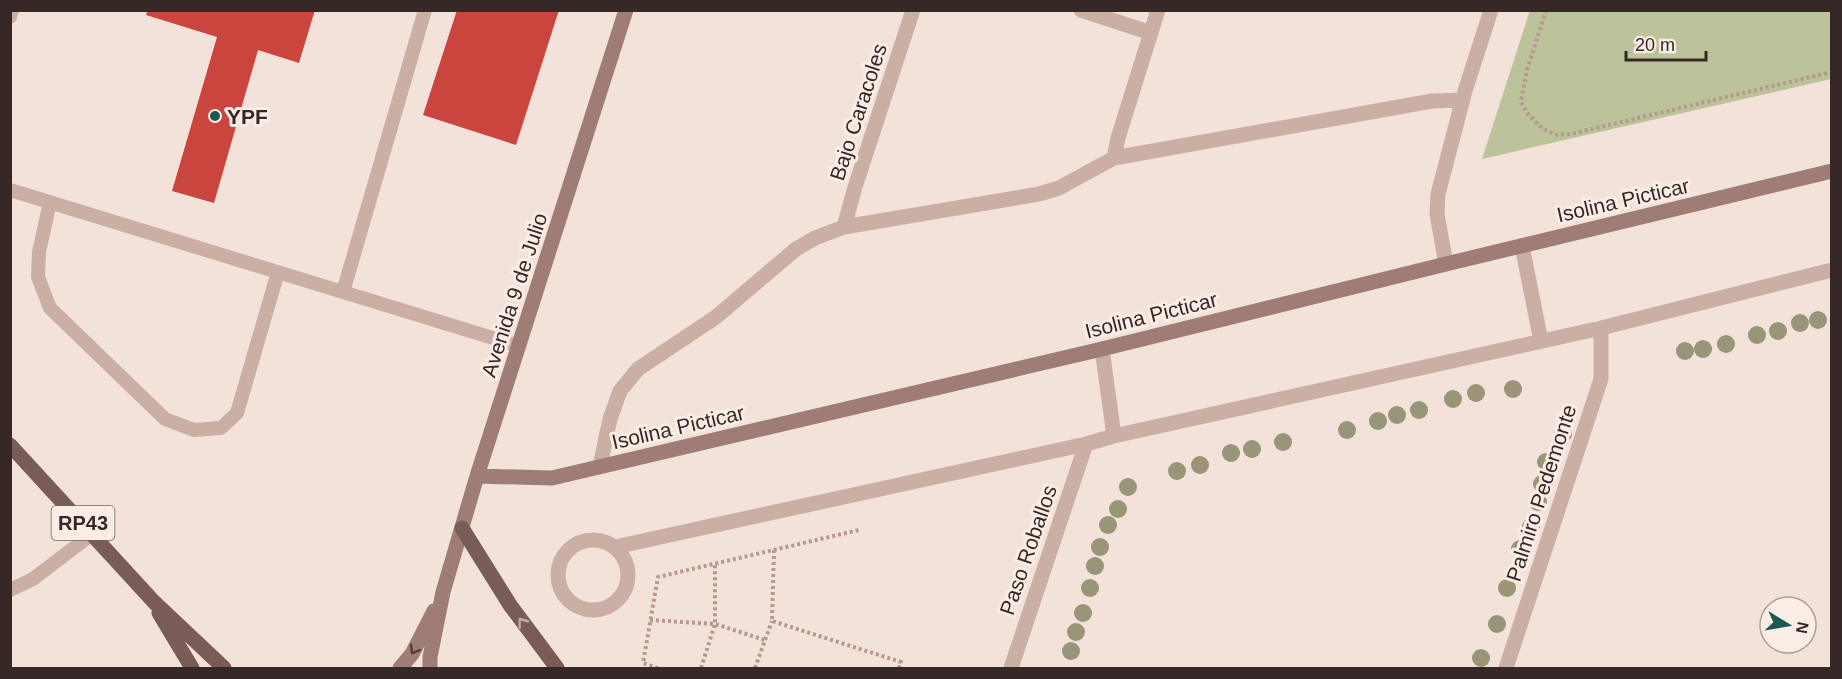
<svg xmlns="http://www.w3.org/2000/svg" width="1842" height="679" font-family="Helvetica,sans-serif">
	<rect width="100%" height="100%" fill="#f3e2d9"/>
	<path fill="#bcc299" d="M1530,10L1831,11V79L1482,159Z"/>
	<path fill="#cb453f" d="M148,10H315L299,63L258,50L214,203L172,191L217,37L146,15Z
		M457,10H559L516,145L423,115Z"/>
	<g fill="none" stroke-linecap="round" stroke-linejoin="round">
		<path stroke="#b7988f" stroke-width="4" stroke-dasharray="3 3" stroke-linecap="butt" d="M1546,10L1527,70L1521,102L1527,113L1543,129L1557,135L1571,134L1832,72
			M774,550L772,621L901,662L899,668
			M650,620L715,624L765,640
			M658,668L643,663L658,577L859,530
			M701,668L715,624V564
			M755,668L772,621"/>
		<path stroke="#cbafa5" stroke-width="14" d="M10,17L12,10
			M10,190L519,346
			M50,202L39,252L38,277L50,308L165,419L194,430L221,428L237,413L278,272
			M343,292L425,10
			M10,590L33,579L92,534"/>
		<path stroke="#cbafa5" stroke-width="15" d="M1081,10L1151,33
			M1114,158L1118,138L1158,10
			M844,227L855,187L913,10
			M1522,246L1541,341
			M1446,264L1437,214L1438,194L1465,91L1491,10
			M1102,349L1114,436
			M600,466L610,419L620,391L638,369L716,317L796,249L815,238L844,227L1039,194L1059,188L1114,158L1432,101L1463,100
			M558 575a35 35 0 1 1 70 0a35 35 0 1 1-70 0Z
			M615,547L1086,444L1114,436L1601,328L1832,270
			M1011,668L1086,444
			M1506,668L1601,379V328"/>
		<path stroke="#9f7d76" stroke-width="15" d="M477,476L552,478L1102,349L1446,264L1832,171
			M400,668L412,654L434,611
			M430,668V657L443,592L477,476L626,10"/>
		<path stroke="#795c57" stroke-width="15" d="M10,445L154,602L224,668
			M462,528L510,605L557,668
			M159,613L192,668"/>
	</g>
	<g fill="#989578">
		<circle cx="1818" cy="320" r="9"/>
		<circle cx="1800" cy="323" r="9"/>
		<circle cx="1778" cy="331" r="9"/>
		<circle cx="1757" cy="335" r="9"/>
		<circle cx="1726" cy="344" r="9"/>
		<circle cx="1703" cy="349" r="9"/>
		<circle cx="1685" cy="351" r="9"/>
		<circle cx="1513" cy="389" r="9"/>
		<circle cx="1476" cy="393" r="9"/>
		<circle cx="1453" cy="399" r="9"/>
		<circle cx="1419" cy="410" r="9"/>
		<circle cx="1397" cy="415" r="9"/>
		<circle cx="1378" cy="421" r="9"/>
		<circle cx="1347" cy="430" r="9"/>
		<circle cx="1563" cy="434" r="9"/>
		<circle cx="1283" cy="442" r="9"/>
		<circle cx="1252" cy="449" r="9"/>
		<circle cx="1231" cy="453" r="9"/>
		<circle cx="1546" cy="462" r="9"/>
		<circle cx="1200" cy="465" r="9"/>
		<circle cx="1177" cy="471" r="9"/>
		<circle cx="1542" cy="484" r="9"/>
		<circle cx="1128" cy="487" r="9"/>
		<circle cx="1538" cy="502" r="9"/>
		<circle cx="1118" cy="509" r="9"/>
		<circle cx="1108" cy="525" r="9"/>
		<circle cx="1531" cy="527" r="9"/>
		<circle cx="1100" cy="547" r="9"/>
		<circle cx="1520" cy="549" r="9"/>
		<circle cx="1095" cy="566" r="9"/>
		<circle cx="1090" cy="588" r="9"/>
		<circle cx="1507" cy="588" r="9"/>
		<circle cx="1083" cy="613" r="9"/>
		<circle cx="1497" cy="624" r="9"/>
		<circle cx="1076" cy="632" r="9"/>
		<circle cx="1071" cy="651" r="9"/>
		<circle cx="1481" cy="658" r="9"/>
	</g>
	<defs><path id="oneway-chevron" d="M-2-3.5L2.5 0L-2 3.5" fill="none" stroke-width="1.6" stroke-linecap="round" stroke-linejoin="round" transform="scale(1.5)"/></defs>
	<use stroke="#c0aca6" href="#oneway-chevron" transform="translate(522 622) rotate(-127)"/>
	<use stroke="#503d3b" href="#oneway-chevron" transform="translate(414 650) rotate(121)"/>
	<circle fill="#1a5a52" stroke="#faede6" stroke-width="2" cx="215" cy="116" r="6"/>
	<g text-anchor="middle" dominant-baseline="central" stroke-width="6" stroke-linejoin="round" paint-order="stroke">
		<rect fill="#faede6" stroke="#716360" stroke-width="1.5" x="51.5" y="506" width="63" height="34" rx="4.5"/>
		<g font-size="20" font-weight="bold" fill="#362827">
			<text x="83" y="523">RP43</text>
		</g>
		<g font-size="21" fill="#362827" stroke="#faede6">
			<text transform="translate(858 112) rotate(-72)">Bajo Caracoles</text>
			<text transform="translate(1623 200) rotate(-13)">Isolina Picticar</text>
			<text transform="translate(514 295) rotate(-72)">Avenida 9 de Julio</text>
			<text transform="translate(1151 315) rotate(-14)">Isolina Picticar</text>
			<text transform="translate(678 427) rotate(-13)">Isolina Picticar</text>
			<text transform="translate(1541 493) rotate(-72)">Palmiro Pedemonte</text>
			<text transform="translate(1028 550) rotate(-71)">Paso Roballos</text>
		</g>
		<g font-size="21" font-weight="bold" fill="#362827" stroke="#faede6" text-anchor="start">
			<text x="227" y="116">YPF</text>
		</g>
	</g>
	<rect width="1842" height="679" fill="none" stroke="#362827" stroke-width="24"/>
	<g transform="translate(1788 625) rotate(101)"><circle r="28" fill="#faede6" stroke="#ac9e9a" stroke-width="1.5"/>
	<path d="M0-4.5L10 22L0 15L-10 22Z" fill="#1a5a52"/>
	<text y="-9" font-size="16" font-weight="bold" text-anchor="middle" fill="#362827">N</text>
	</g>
	<path d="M1626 51v9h80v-9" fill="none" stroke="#362827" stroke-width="3"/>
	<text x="1635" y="51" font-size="18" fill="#362827" stroke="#faede6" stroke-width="4.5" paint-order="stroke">20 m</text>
</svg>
